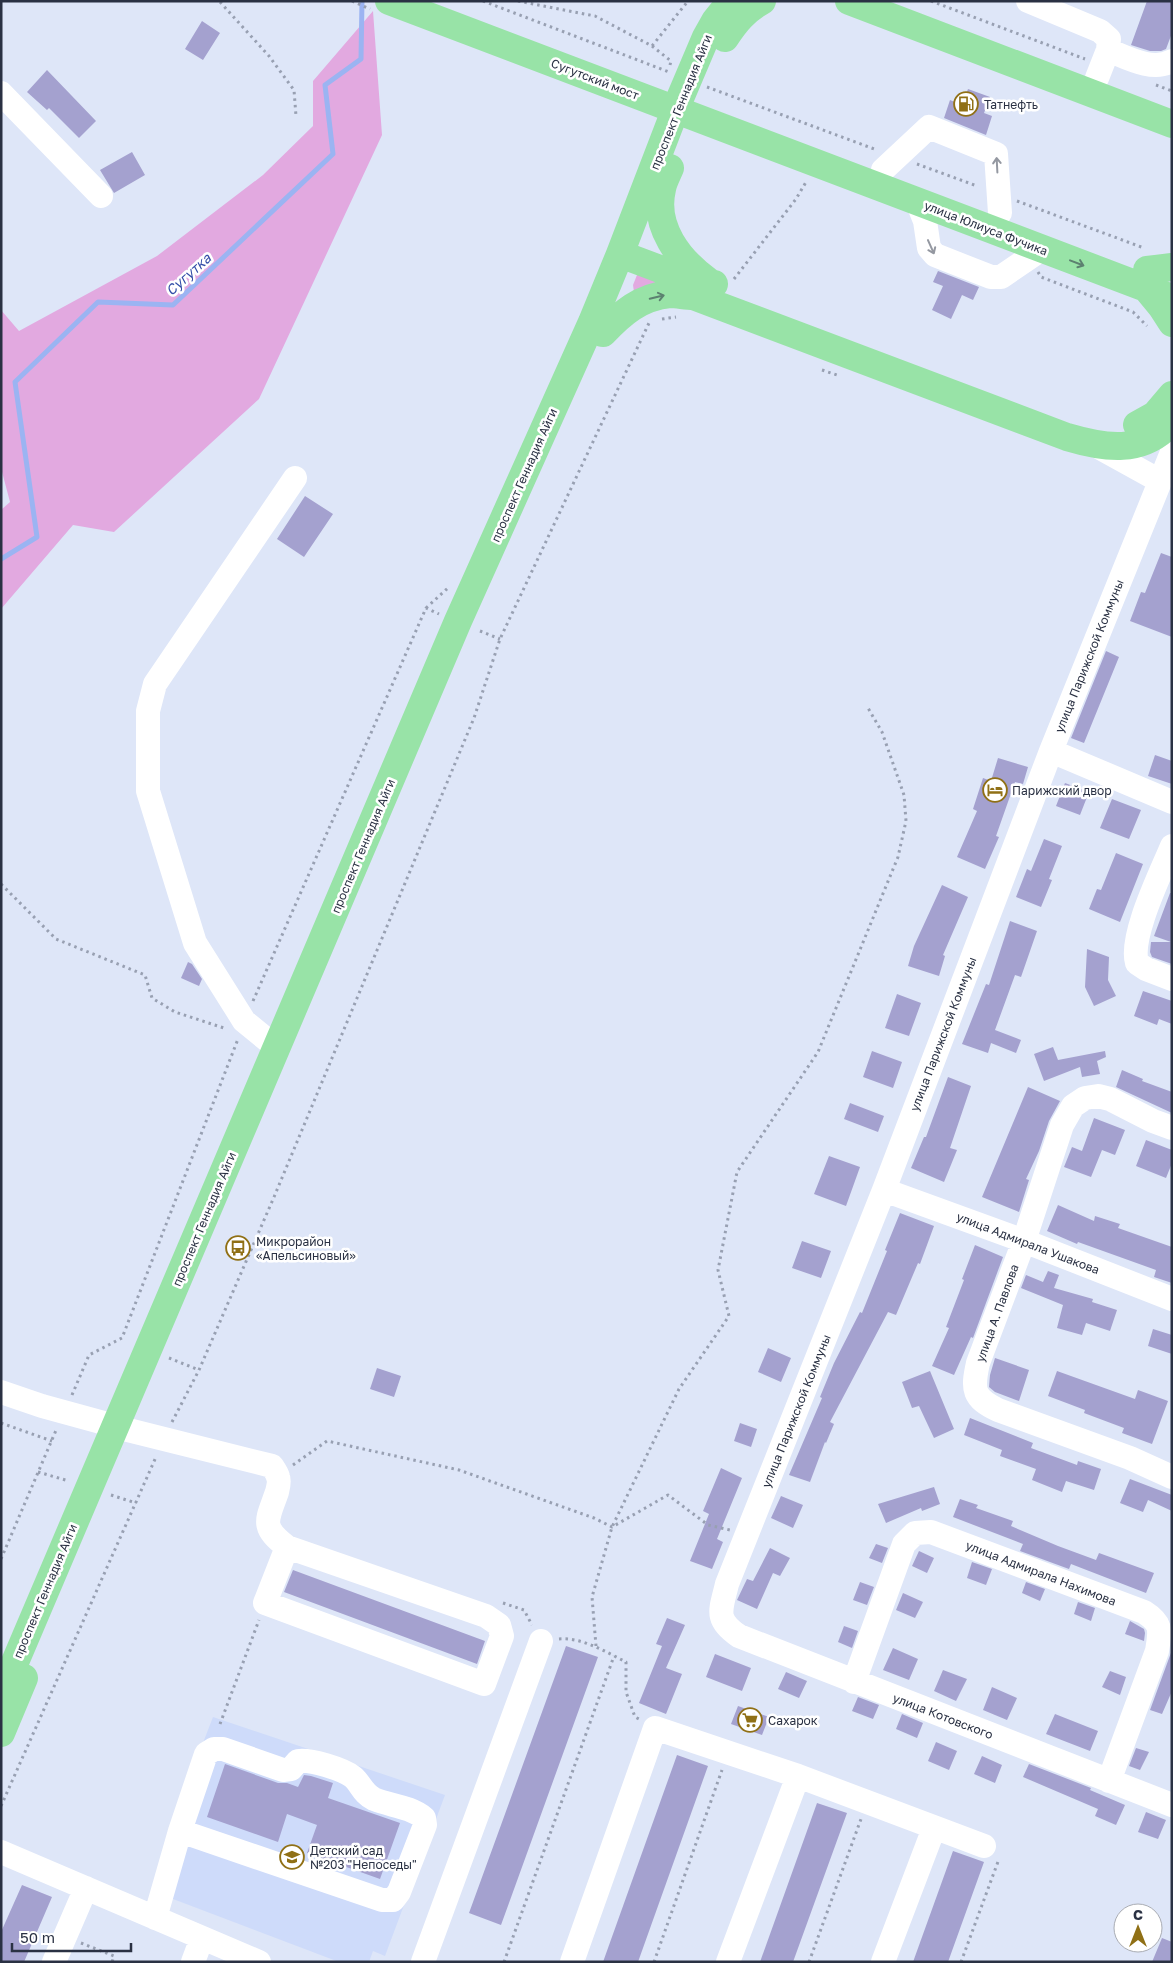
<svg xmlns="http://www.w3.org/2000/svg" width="1173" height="1963" font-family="'Golos Text',sans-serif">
	<rect width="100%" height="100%" fill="#dee6f8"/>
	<path fill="#cedbfa" d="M213,1717L445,1795L385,1956L373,1951L369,1962H339L152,1891L172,1823Z"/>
	<path fill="#e2a9e0" d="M373,11L382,135L259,399L114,532L73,525L1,609V510L10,502L1,468V310L19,331L157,256L263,175L313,126V81Z
		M639,270L668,279L634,292L633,285Z"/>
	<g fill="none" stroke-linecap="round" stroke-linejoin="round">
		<path stroke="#9bb4f2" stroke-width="5" d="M1,559L37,537L15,382L98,302L173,305L333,154L325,85L361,59L362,1"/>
	</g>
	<path fill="#a4a1cf" d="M1147,1H1172V33L1166,49L1161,51H1150L1131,45Z
		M202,21L220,33L203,60L185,49Z
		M47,70L96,121L79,138L49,108L47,110L27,92Z
		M968,89L990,97L984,113L992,116L986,135L944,118L950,100L962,105Z
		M132,152L145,175L114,193L100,170Z
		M938,271L979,287L973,300L962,295L951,319L932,310L943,286L933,282Z
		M305,496L333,514L304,557L277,539Z
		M1161,553L1172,557V637L1130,621L1141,592L1145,593Z
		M1106,651L1119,657L1084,743L1071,738Z
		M1155,755L1172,761V784L1148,776Z
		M998,758L1028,767L1023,784L1015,782L996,836L999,837L985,869L957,857L977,811L973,809L983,778L991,781Z
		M1065,783L1089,792L1080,815L1056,806Z
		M1112,799L1141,810L1129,839L1100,828Z
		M1044,839L1062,846L1049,879L1052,880L1041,907L1016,897L1027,869L1031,871Z
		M1116,853L1143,864L1120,922L1089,909L1097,889L1101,890Z
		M942,885L968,897L943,955L945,956L939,976L908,966L914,946Z
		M1170,893H1172V964L1152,957L1150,952L1151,942H1171L1154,936Z
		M1010,921L1037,931L1021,977L1015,975L995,1030L1021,1040L1016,1053L991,1043L988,1053L962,1044L986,984L989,985Z
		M1087,949L1109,957L1108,980L1116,996L1094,1006L1085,987Z
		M188,962L192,964L202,979L199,986L181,978Z
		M1143,991L1172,1001V1024L1159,1019L1157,1025L1134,1016Z
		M897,994L921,1003L909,1036L885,1028Z
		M1053,1047L1058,1060L1105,1051L1106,1057L1097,1061L1100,1074L1082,1077L1080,1067L1044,1081L1034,1054Z
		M872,1051L902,1062L893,1088L863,1077Z
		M1122,1070L1143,1079L1142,1081L1172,1092V1113L1116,1087Z
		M948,1077L971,1086L950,1148L957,1150L944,1182L911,1168L924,1137H926Z
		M1028,1087L1060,1101L1049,1121L1039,1151L1026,1179L1029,1180L1019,1212L982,1197Z
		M850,1103L884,1116L878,1132L844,1119Z
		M1094,1118L1125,1130L1115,1155L1102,1150L1091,1177L1064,1167L1072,1147L1082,1151Z
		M1146,1140L1172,1150V1163L1166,1178L1136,1166Z
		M829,1156L860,1167L846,1206L814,1194Z
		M1058,1205L1094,1221L1095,1216L1120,1224L1118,1228L1172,1247V1283L1154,1277L1156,1270L1078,1242L1077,1244L1047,1231Z
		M900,1213L934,1226L920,1264L918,1263L896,1315L888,1312L830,1422L834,1424L826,1443L825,1442L810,1482L789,1475L822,1398L820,1397L834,1363L860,1312L862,1313L887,1251L885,1250Z
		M802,1241L831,1251L821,1278L792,1268Z
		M975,1245L1003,1257L973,1338L971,1337L954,1375L932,1366L949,1328L946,1327L964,1280L962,1279Z
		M1048,1271L1059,1275L1054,1288L1093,1299L1092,1302L1117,1310L1110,1331L1086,1323L1082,1335L1057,1328L1063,1305L1021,1288L1026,1275L1043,1282Z
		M1153,1329L1172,1335V1354L1148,1346Z
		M768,1348L791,1358L781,1382L758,1372Z
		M995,1358L1029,1370L1019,1401L995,1392L989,1387L990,1375Z
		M377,1368L401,1376L394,1397L370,1389Z
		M930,1371L954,1429L934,1438L919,1406L912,1408L902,1382Z
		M1057,1371L1135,1399L1138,1390L1168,1401L1152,1444L1122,1433L1124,1428L1084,1413L1085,1410L1048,1396Z
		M970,1418L1033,1443L1031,1448L1077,1465L1078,1461L1101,1469L1094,1490L1066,1481L1062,1492L1032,1480L1036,1469L1000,1456L1002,1450L964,1435Z
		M740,1423L757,1429L751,1447L734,1441Z
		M721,1468L742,1478L717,1539L723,1542L712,1569L690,1561L709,1514L703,1511Z
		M1130,1479L1172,1495V1511L1148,1500L1143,1512L1120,1503Z
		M934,1487L940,1504L922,1511L921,1508L886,1523L878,1504Z
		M781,1496L803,1505L793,1528L771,1518Z
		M960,1499L978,1505L976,1508L1013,1521L1011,1526L1058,1546L1096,1560L1099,1553L1154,1573L1146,1593L1071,1564L1069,1569L1020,1551L1023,1544L953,1517Z
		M876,1544L888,1548L882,1563L869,1558Z
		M770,1548L790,1558L780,1576L773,1573L757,1609L737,1600L747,1579L753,1581Z
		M919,1551L934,1558L927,1573L912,1566Z
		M972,1562L992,1569L986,1585L967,1578Z
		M293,1570L485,1641L477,1664L284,1592Z
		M860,1582L874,1587L867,1605L853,1600Z
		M1026,1582L1045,1589L1040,1601L1022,1593Z
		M903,1593L923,1602L915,1618L896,1610Z
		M1078,1602L1095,1608L1091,1621L1074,1614Z
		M667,1618L685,1625L666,1668L682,1674L666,1714L639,1703L662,1646L656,1644Z
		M1130,1621L1144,1629L1145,1633L1144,1641L1125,1634Z
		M844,1626L858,1631L852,1648L838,1642Z
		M566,1646L598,1657L501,1925L469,1913Z
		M893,1648L918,1659L909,1680L883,1670Z
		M1172,1650V1691L1162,1714L1150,1710Z
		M715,1654L751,1668L742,1691L706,1677Z
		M943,1670L967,1679L956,1701L934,1691Z
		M1110,1671L1126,1677L1120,1695L1102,1687Z
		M786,1672L807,1681L799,1698L778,1689Z
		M992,1687L1017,1698L1007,1720L983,1710Z
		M858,1697L879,1705L873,1719L852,1711Z
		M738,1706L769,1717L762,1735L731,1724Z
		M902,1714L923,1723L917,1738L896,1729Z
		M1055,1714L1098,1731L1090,1751L1046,1734Z
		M936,1742L957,1751L949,1770L928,1761Z
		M1136,1748L1149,1752L1140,1770L1129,1766Z
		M677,1755L708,1766L638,1962H603Z
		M982,1756L1002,1765L995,1783L974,1774Z
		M225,1764L278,1783H287L298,1787L304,1775L311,1776L333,1783L328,1798L400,1823L380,1879L307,1853L317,1825L287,1814L278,1842L207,1817Z
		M1029,1764L1091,1788L1090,1790L1125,1805L1116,1825L1095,1816L1098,1809L1023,1777Z
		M817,1803L847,1813L793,1962H760Z
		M1146,1812L1166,1820L1158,1839L1138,1832Z
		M953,1851L984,1862L948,1962H913Z
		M22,1885L52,1897L24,1962H1V1932Z
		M1162,1938L1172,1942V1962H1152Z"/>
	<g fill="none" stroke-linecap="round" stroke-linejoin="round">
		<path stroke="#98a0b2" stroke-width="3" stroke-dasharray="2.5 4" stroke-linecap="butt" d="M352,1L370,9
			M483,1L669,72
			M518,1L595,16L652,46L688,1
			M931,1L1085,59
			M220,2L269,56L294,90L296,116
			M652,46L671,61L670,65
			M1156,85L1172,91
			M707,87L877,150
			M917,164L977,186
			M1017,201L1144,248
			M1038,272L1041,277L1133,312L1147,326
			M734,279L796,199L806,182
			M662,319L676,317
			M822,370L840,376
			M426,608L449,587
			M480,631L500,639
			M1,884L56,939L145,975L152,998L175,1012L227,1029
			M253,1001L426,608L439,614
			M169,1358L199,1370
			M72,1395L89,1355L122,1338L238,1039
			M172,1422L199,1370L274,1197L474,718L500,639L649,323
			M1,1423L52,1441
			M293,1465L327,1441L459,1470L594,1518L612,1527L668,1495L708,1525L730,1530
			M38,1472L69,1481
			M111,1495L136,1503
			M1,1559L57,1428
			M503,1603L524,1610L532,1625
			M559,1639C582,1637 606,1652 626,1662V1692L635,1717L639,1719
			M596,1646L592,1597L612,1527L679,1389L729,1316L718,1270L737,1172L818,1052L898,857L906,821L904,795L882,732L868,708
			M220,1724L259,1620
			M1,1806L156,1457
			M81,1943L114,1956L112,1962
			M504,1962L614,1656
			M654,1962L722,1770
			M809,1962L861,1819
			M961,1962L999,1859"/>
		<path stroke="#fff" stroke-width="24" d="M1028,1L1100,31L1109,39L1108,50L1097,78
			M1108,50C1126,57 1152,72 1172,61
			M1,93L101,196
			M883,170L929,127L996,154L1000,213
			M917,201L925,221L929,248L935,255L991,277H1001L1042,249
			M1093,444L1160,481
			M1172,452L1051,751L884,1190L727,1584C721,1610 714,1619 739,1636L1172,1805
			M1051,751L1172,802
			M1172,846C1161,873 1129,937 1137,963L1146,969L1172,979
			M277,1048L244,1021L195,943L148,791V711L155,684L295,478
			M1172,1128L1153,1121L1110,1099L1098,1096L1085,1098L1073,1106L1062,1125L1024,1241L978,1363C972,1390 973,1398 998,1410L1130,1458L1172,1477
			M884,1190L1024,1241L1172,1299
			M1,1392L42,1406L115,1426
			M128,1430L272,1466C274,1469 277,1473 278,1477C280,1481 278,1488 277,1492C267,1521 260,1526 287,1547
			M287,1547L486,1616L499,1625L502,1636L484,1684L265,1603Z
			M854,1682L904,1544L915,1533L931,1532L1144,1612C1163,1624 1160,1631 1157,1651L1109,1781
			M1,1852L259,1962
			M155,1918L180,1831L206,1754L214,1749H223L283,1770L291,1769L298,1761C310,1759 343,1769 353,1777C361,1784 363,1794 374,1799C391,1806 409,1806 424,1818L425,1825L399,1892L393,1900H382L180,1831
			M54,1962L86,1888
			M193,1962L202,1938
			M423,1962L541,1641
			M572,1962L655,1728L798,1776L984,1846
			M728,1962L798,1776
			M883,1962L934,1828"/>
		<path stroke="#98e3a7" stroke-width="28" d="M389,1L1172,298
			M849,1L1172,124
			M725,38C735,23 745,10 762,1
			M670,168C667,175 663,182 662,189C653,227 679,260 708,281
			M620,254L681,277L714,284
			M1147,270L1172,267
			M1147,289L1161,306L1172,323
			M603,333C622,313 640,297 670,294C677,294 686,296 693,296L1067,437C1104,448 1143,455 1172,421
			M1137,425L1155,415L1172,395
			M1,1695L458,621L592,322L620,254L678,103L706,37L715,21L731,1
			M1,1733L24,1678"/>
	</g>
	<defs><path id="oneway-shaft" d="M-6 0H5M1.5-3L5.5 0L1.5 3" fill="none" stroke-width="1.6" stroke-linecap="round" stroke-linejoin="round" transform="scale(1.25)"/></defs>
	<g stroke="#9498a1">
		<use href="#oneway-shaft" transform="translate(997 165) rotate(-93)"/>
		<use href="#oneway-shaft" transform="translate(931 247) rotate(66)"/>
	</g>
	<g stroke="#5c8170">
		<use href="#oneway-shaft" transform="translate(1077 263) rotate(21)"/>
		<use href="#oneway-shaft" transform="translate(657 297) rotate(-14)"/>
	</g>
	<defs>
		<g id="fuel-ring" transform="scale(1.25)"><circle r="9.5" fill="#fff" stroke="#907016" stroke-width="1.5"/><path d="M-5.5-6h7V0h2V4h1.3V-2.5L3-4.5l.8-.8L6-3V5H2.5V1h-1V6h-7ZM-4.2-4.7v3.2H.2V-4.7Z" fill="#907016"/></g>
		<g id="hotel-ring" transform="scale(1.25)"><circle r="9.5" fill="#fff" stroke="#907016" stroke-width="1.5"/><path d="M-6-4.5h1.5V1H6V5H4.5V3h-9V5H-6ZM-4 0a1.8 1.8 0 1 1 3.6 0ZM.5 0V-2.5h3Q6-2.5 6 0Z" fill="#907016"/></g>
		<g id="bus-ring" transform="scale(1.25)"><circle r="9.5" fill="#fff" stroke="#907016" stroke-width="1.5"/><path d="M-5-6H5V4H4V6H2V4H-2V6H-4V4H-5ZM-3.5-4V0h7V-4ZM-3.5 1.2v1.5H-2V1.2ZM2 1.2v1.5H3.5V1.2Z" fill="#907016"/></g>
		<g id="supermarket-ring" transform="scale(1.25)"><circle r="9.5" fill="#fff" stroke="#907016" stroke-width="1.5"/><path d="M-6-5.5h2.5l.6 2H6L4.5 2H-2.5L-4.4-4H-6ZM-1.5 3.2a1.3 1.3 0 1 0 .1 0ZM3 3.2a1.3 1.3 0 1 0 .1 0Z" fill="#907016"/></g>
		<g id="school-ring" transform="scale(1.25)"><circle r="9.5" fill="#fff" stroke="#907016" stroke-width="1.5"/><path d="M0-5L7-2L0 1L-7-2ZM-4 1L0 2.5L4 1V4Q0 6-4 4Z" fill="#907016"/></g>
	</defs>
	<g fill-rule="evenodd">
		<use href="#fuel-ring" x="966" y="104"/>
		<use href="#hotel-ring" x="995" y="790"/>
		<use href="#bus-ring" x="238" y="1248"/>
		<use href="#supermarket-ring" x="750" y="1720"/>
		<use href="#school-ring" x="292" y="1857"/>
	</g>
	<g text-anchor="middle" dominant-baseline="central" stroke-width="5" stroke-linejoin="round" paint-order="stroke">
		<g font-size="12" fill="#2a3143" stroke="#fff">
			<text transform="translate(595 79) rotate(21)">Сугутский мост</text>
			<text transform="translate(681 102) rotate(-68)">проспект Геннадия Айги</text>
			<text transform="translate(986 228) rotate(21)">улица Юлиуса Фучика</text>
			<text transform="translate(524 475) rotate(-66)">проспект Геннадия Айги</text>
			<text transform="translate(1089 656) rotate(-68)">улица Парижской Коммуны</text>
			<text transform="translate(363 846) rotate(-67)">проспект Геннадия Айги</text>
			<text transform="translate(943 1034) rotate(-69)">улица Парижской Коммуны</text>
			<text transform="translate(204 1219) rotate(-67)">проспект Геннадия Айги</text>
			<text transform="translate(1028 1243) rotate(21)">улица Адмирала Ушакова</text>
			<text transform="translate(997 1313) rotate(-70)">улица А. Павлова</text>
			<text transform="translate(796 1411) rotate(-68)">улица Парижской Коммуны</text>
			<text transform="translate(1041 1573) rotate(21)">улица Адмирала Нахимова</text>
			<text transform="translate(45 1591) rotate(-67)">проспект Геннадия Айги</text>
			<text transform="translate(943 1716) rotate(21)">улица Котовского</text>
		</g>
		<g font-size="12" fill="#2a3143" stroke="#fff" text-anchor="start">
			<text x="984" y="104">Татнефть</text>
			<text x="1012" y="790">Парижский двор</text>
			<text x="256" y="1241">Микрорайон<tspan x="256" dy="14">«Апельсиновый»</tspan></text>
			<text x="768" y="1720">Сахарок</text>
			<text x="310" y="1850">Детский сад<tspan x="310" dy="14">№203 "Непоседы"</tspan></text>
		</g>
		<g font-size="14" font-style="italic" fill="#324da7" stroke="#fff">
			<text transform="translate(188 274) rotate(-42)">Сугутка</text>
		</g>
	</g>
	<rect width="1173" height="1963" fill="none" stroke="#2a3143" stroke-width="5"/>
	<g transform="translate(1138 1928)"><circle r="24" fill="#ffffff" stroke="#aaadb4"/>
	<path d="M0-4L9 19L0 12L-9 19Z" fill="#907016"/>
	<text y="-8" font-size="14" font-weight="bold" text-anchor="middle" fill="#2a3143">С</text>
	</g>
	<path d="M12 1943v8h119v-8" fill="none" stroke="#2a3143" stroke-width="2.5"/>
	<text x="20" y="1943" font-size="15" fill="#2a3143" stroke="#ffffff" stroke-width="4" paint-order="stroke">50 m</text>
</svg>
